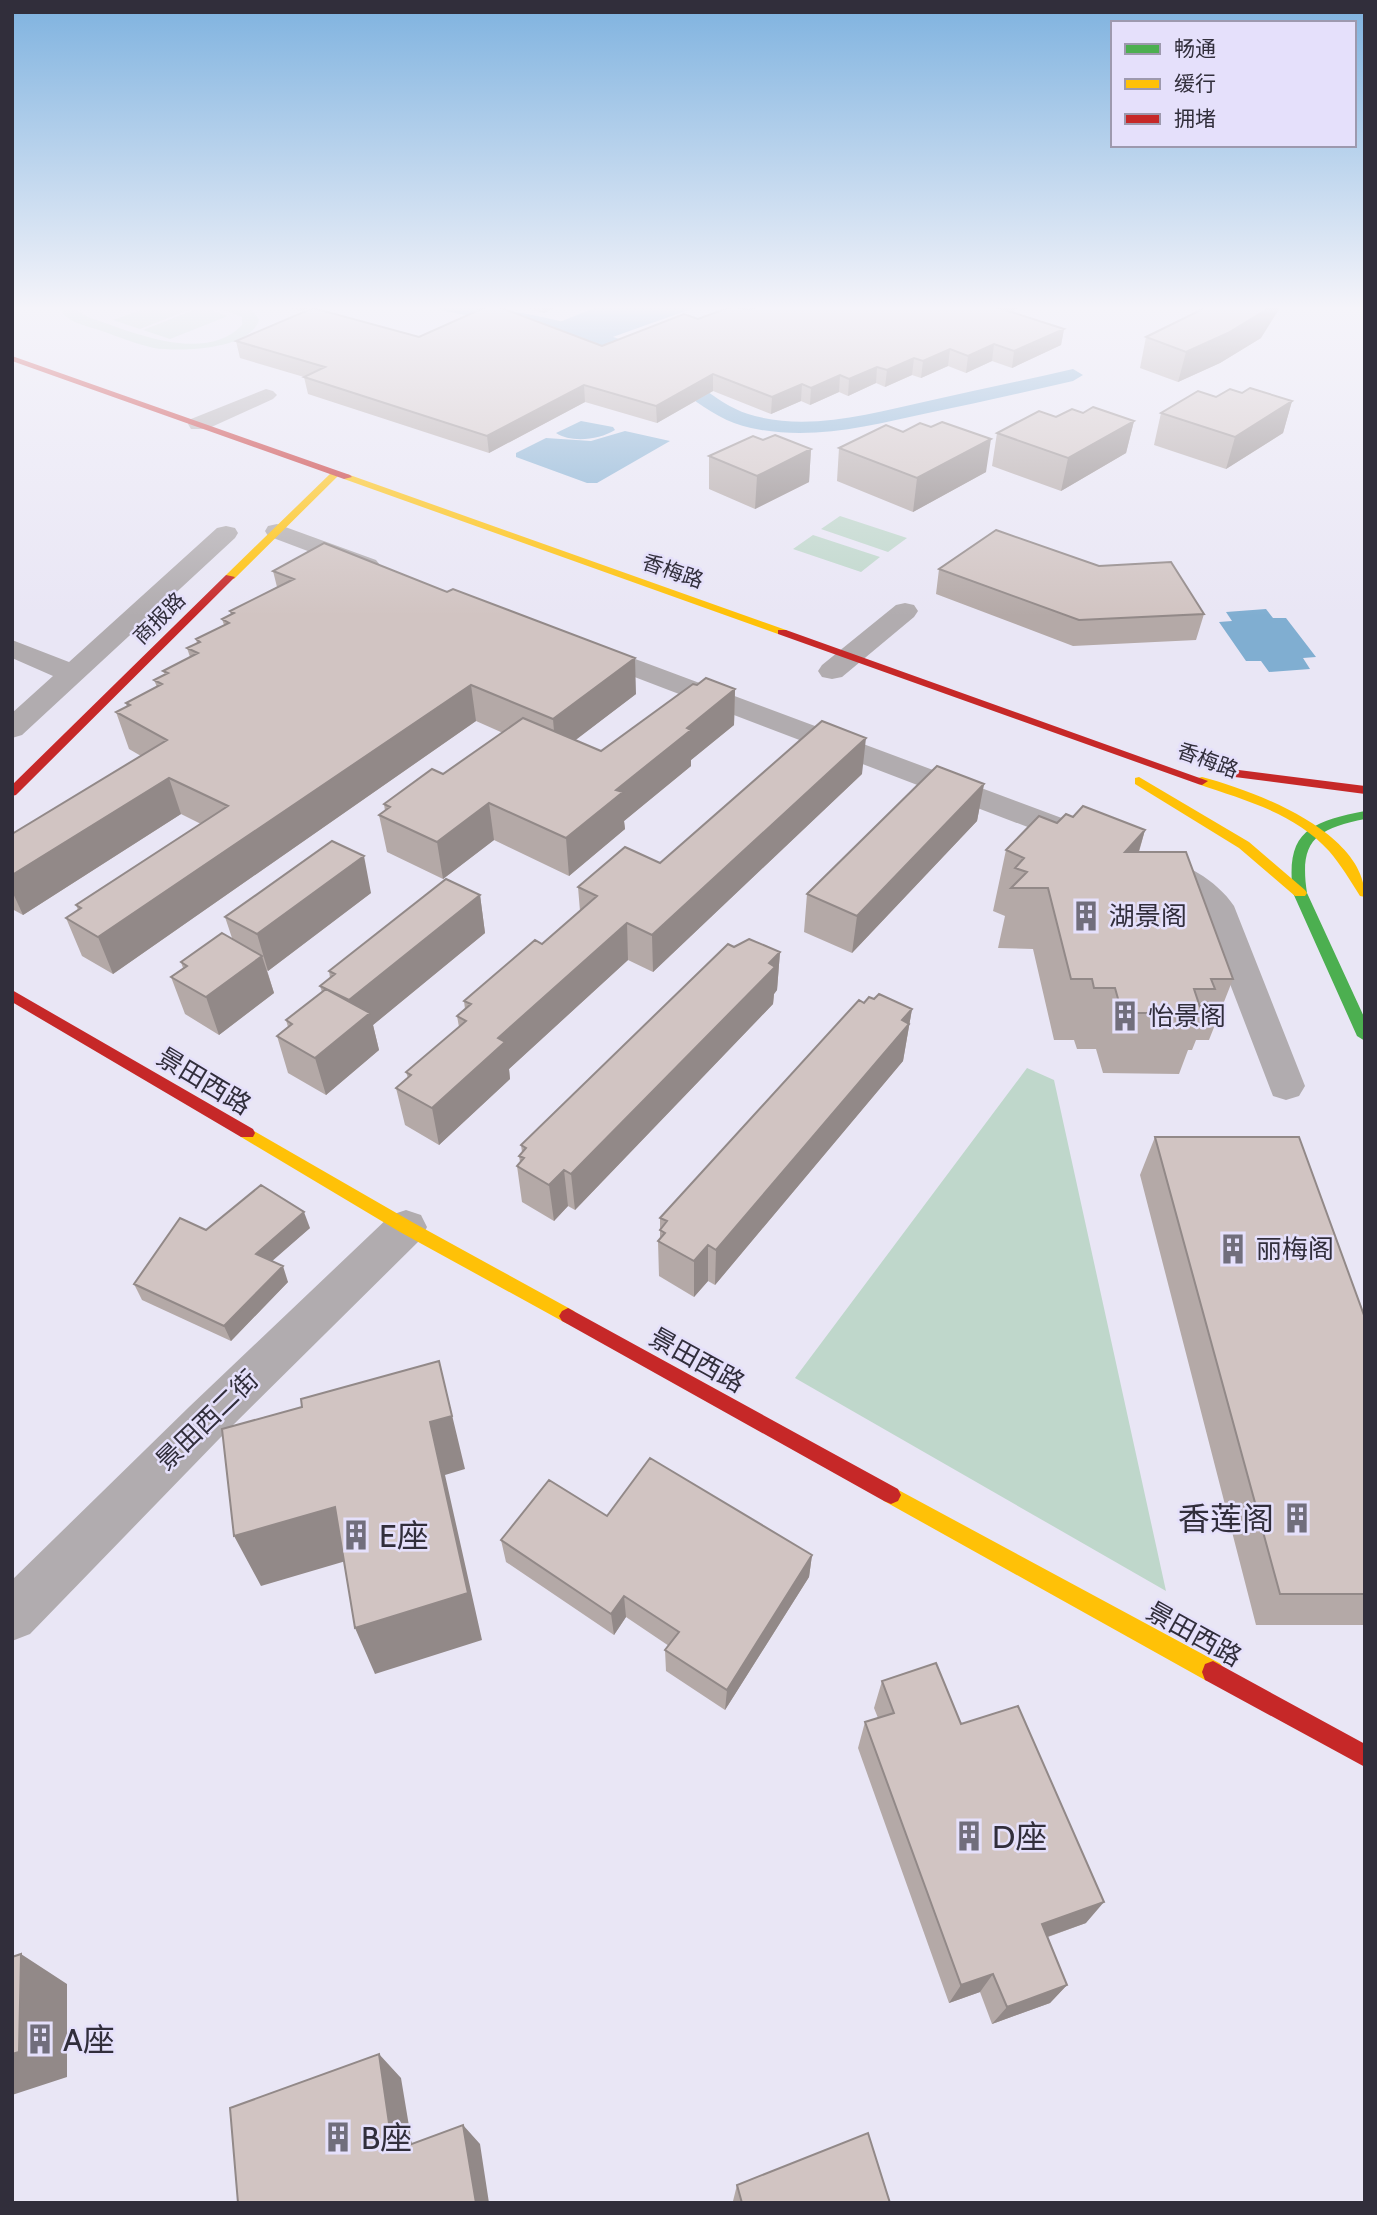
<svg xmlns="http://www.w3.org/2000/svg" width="1377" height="2215" font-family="Cabin,'Noto Sans SC',sans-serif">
	<rect width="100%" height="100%" fill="#e9e6f5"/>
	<path fill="#bfd7cb" d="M62,306H78V311L88,317C129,331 205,365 242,325V317L215,306C231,306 251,302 259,320C250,350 179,352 154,348C136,344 119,337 102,331C88,326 72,324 62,313Z
		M152,306H199L140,329L113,320Z
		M201,307L228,316L170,339L143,330Z
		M840,516L907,538L888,552L821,529Z
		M813,535L880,557L861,572L793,549Z
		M1027,1068L1054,1080L1166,1591L795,1378Z"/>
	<path fill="#80aed1" d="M599,306H709L691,309L596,343L545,328Z
		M581,421L613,427L615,430C599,440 571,443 556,433Z
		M625,431L670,441L597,483H587L516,457V453L546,438L591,441Z
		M1266,609L1273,618H1286L1316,657L1303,658L1310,669L1269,672L1261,661H1246L1219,622L1232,621L1226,612Z"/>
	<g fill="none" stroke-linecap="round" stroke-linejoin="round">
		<path fill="#80aed1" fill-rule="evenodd" d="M435,306C496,302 607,327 661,358C693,376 718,407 755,416C812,431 872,413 928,401C976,390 1025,380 1073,369L1083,375L1073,381C1025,392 977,403 928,413C869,426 811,441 751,428C704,418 675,379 633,359C575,331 507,323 444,311Z"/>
		<path fill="#b1acaf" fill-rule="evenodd" d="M266,389L273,391L277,395L273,399L207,429H191L188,424L191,419Z
			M277,524L376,560L380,565L376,570L367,573L358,570L268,536L265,531L268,526Z
			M226,526L235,528L238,533L235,538L22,735L12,738V713L53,676L12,658V640L69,662L217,528Z
			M905,603L914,605L918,611L914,617L842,677L832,679L822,677L818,671L822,665L896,605Z
			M587,641L1094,830L1099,837L1094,844L1083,847L1072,844L577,655L573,649L577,643Z
			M1153,854C1182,861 1217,880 1234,906L1305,1086L1299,1096L1286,1100L1273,1096L1202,911L1174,887L1141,871L1137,864L1141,857Z
			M406,1210L421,1215L427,1227L421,1239L221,1437L30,1634L12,1641V1580L189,1407L391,1215Z"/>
		<path fill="#4caf50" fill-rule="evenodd" d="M1365,811V819C1315,829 1299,841 1307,893L1365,1019V1041L1357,1036L1293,893C1285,831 1310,822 1365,811Z"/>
		<path fill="#ffc107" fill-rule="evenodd" d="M332,472L340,474L234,579H226V575Z
			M347,474L786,630L788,632L778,634L344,479V475Z
			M1139,777L1249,842L1305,890L1307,893L1305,896H1295L1239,848L1135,784V778Z
			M1202,777C1255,791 1365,832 1365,897L1360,896C1350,880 1341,865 1329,851C1295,813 1244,800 1198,784V778Z
			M247,1127L412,1222L574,1311L577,1316L574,1321L568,1324L562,1321L400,1232L241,1137L239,1133L241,1129Z
			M891,1486L1221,1664L1224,1672L1221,1680L1213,1683L1205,1680L884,1501L881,1495L884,1489Z"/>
		<path fill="#c62828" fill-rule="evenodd" d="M12,356L350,475L352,477L344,479L12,361Z
			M226,575L235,577L16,795L12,796V785Z
			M778,630H786L1208,781L1202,785L1198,784L778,634Z
			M1231,769L1365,786V794L1227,776L1225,773Z
			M12,990L253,1129L255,1133L253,1137H241L12,1002Z
			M568,1308L898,1489L901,1495L898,1501L891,1504L884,1501L562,1321L559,1316L562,1311Z
			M1213,1661L1365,1744V1767L1205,1680L1202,1672L1205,1664Z"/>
	</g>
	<path fill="#b4a9a7" d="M280,306H314L301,311Z
		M518,306H559L544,313Z
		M760,306H1022L1010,311L1064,329L1061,345L1012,368L992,361L966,373L948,366L921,378L912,375L885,387L876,383L848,396L839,392L810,405L801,401L771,414L713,391L657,423L585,402L489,453L308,394L304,377L240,358L236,341L419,337L602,346L698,319L748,310Z
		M1146,337L1261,338L1220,363L1178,382L1140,368Z
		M1242,393L1292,401L1283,433L1226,469L1154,445L1161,413L1216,397Z
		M1083,413L1134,421L1126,453L1061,491L992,466L997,433L1056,417Z
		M763,440L811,449L809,482L755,509L709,489V456Z
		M839,448L986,472L913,512L837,481Z
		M939,569L1204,614L1196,640L1073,646L936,594Z
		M273,571L636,694L575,740L601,751L697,685L735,689L734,725L691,760V766L624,821L625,829L569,876L494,840L443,879L387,852L379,815L385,811L384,804L443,774L503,733L476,721L113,974L82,956L66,918L78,910L76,905L201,824L181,814L23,915L12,909V834L141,756L129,749L116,712L127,707L126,703L157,687L154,680L165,675L163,671L190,657L187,648L197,643L196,639L224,625L222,619L231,615L230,611L277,587Z
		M862,774L653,972L628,960L509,1069L510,1079L439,1145L405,1125L396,1088L408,1078L406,1072L459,1027L457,1016L465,1009L464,1001L542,944L580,911L578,887L660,863Z
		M984,784L977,821L852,953L804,932L807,894Z
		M1073,817L1145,830L1139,852L1233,979L1209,1040H1196L1192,1050H1188L1179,1074L1103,1073L1096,1049H1077L1074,1040H1054L1033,949L998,948L1005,916L993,911L1006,850L1057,823Z
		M371,893L268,971L267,970L274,993L219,1035L185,1014L171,977L183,968L181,962L232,938L225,917Z
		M480,895L485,933L373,1025L379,1050L326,1095L288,1073L277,1036L288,1027L286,1020L322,992L320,986L330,978L329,971Z
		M734,947L780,952L777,990L774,994L773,1004L575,1210L568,1206L554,1221L522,1202L517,1166L520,1162L519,1156L522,1152L521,1145Z
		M864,1003L912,1009L903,1061L715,1285L708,1281L694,1297L659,1276L658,1241L660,1239V1218Z
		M1155,1137L1365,1318V1625H1256L1140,1175Z
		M310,1228L271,1261L288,1282L231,1341L142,1300L134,1284L206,1230Z
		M607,1516L812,1555L809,1577L725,1710L666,1671L665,1650L669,1646L626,1617L614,1635L506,1562L501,1540Z
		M882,1681L961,1724L1086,1923L1048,1937L1067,1985L1050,2003L992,2024L980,1992L949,2003L858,1748L865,1722L878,1718L874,1708Z
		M737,2185L890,2203H734L733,2201Z"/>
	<path fill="#928988" d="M300,306H314L301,311Z
		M543,306H559L544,313Z
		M990,306H1022L988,321Z
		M1271,306H1281L1261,338L1220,363L1178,382L1186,352Z
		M1064,329L1061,345L1012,368L1014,351Z
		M994,344L992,361L966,373L968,356Z
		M950,349L948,366L921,378L923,361Z
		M914,358L912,375L885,387L887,370Z
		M877,367L876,383L848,396L849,379Z
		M713,374V391L657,423L656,406Z
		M840,375L839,392L810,405L811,388Z
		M802,384L801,401L771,414L772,397Z
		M584,385L585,402L489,453L487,436Z
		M1292,401L1283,433L1226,469L1235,437Z
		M1134,421L1126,453L1061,491L1068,458Z
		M991,439L986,472L913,512L917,478Z
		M811,449L809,482L755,509L757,476Z
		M635,658L636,694L556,755L553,719Z
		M471,685L476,721L113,974L98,937Z
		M735,689L734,725L691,760V766L624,821L625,829L569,876L566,838L616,790L687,728Z
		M866,738L862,774L653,972L652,935Z
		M169,778L181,814L23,915L12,891V875Z
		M984,784L977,821L852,953L857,916Z
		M489,803L494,840L443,879L437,842Z
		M1145,830L1127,891L1125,852Z
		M364,856L371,893L268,971L257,934Z
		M480,895L485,933L373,1025L379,1050L326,1095L315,1058L349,1000Z
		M627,923L628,960L509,1069L510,1079L439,1145L432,1108L498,1038Z
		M780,952L777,990L774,994L773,1004L575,1210L571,1174Z
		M262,956L274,993L219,1035L206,997Z
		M912,1009L903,1061L715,1285L716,1250Z
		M564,1170L568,1206L554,1221L549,1185Z
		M304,1212L310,1228L262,1270L256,1254Z
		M708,1245V1281L694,1297V1261Z
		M283,1266L288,1282L231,1341L224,1326Z
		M439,1361L465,1469L445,1475L482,1640L375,1674L355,1628L430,1422Z
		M335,1507L356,1558L261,1586L234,1536Z
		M812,1555L809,1577L725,1710L727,1690Z
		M624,1596L626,1617L614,1635L611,1614Z
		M1104,1902L1086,1923L1027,1944L1042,1924Z
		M21,1954L67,1984V2077L12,2095V2054Z
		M993,1974L980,1992L949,2003L961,1985Z
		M1067,1985L1050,2003L992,2024L1007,2007Z
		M379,2054L401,2078L416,2168L393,2151Z
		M463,2125L480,2144L489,2203H476Z"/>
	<path fill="#d1c4c2" stroke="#928988" stroke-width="2" d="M488,306H496L602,346L684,314L698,319L733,306L748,310L760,306H993L1064,329L1014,351L994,344L968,356L950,349L923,361L914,358L887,370L877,367L849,379L840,375L811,388L802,384L772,397L713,374L656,406L584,385L487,436L304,377L325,367L236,341L313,308L419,337Z
		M1205,306H1271L1269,308L1228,333L1186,352L1146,337L1199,311Z
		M1250,388L1292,401L1235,437L1161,413L1198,391L1216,397L1230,389L1242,393Z
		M1093,407L1134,421L1068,458L997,433L1039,411L1056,417L1072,409L1083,413Z
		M942,422L991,439L917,478L839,448L886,425L903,432L920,423L931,427Z
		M775,435L811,449L757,476L709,456L753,436L763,440Z
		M996,530L1099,566L1171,562L1204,614L1079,620L939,569Z
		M324,543L447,592L453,589L635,658L553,719L471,685L98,937L66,918L81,908L76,905L228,806L169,778L12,875V834L167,740L116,712L130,705L126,703L162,684L154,680L168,673L163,671L198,653L187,648L200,642L196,639L229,623L222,619L234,613L230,611L294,579L273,571Z
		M706,678L735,689L687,728L691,730L616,790L623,792L566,838L489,803L437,842L379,815L390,807L384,804L432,769L443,774L523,718L601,751L693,684L697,685Z
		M822,721L866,738L652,935L627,923L498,1038L505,1042L432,1108L396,1088L411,1075L406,1072L466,1021L457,1016L471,1004L464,1001L535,940L542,944L597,896L578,887L625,847L660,863Z
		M937,766L984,784L857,916L807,894Z
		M1083,806L1145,830L1125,852H1186L1233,979H1211L1215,989H1194L1202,1013H1122L1115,988H1094L1092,979H1071L1048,888H1011L1027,872L1015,868L1024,858L1006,850L1039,816L1057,823L1066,814L1073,817Z
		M332,841L364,856L257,934L225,917Z
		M446,879L480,895L349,1000L320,986L335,974L329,971Z
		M222,933L262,956L206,997L171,977L187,966L181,962Z
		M749,939L780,952L769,963L775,967L571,1174L564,1170L549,1185L517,1166L524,1158L519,1156L526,1148L521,1145L728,944L734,947Z
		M326,989L370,1013L315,1058L277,1036L292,1024L286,1020Z
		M879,994L912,1009L902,1020L909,1024L716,1250L708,1245L694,1261L658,1241L665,1233L660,1230L667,1221L660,1218L859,1000L864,1003L869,997L874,999Z
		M1155,1137H1299L1365,1318V1594H1280Z
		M261,1185L304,1212L256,1254L283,1266L224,1326L134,1284L180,1218L206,1230Z
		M439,1361L452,1416L430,1422L468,1593L355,1628L335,1507L234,1536L222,1429L302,1407L301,1399Z
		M650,1458L812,1555L727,1690L665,1650L679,1632L624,1596L611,1614L501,1540L549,1480L607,1516Z
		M936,1663L961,1724L1018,1706L1104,1902L1042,1924L1067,1985L1007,2007L993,1974L961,1985L865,1722L894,1713L882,1681Z
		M21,1954L19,2052L12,2054V1957Z
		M379,2054L393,2151L463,2125L476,2203H238L230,2108Z
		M868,2133L890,2203H742L737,2185Z"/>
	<linearGradient id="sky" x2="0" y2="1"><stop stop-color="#7eb2df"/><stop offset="0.5" stop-color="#f5f4fa"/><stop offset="1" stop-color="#f5f4fa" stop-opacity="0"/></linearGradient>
	<rect width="1377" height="616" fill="url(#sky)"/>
	<defs>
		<g id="building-bare" transform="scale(2.415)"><path d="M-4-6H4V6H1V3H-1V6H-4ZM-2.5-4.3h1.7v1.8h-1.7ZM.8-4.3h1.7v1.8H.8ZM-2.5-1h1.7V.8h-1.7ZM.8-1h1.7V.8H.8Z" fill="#716e7c" stroke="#e5e0fb" stroke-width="2.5" paint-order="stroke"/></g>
	</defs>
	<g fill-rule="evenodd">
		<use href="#building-bare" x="1086" y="916"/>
		<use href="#building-bare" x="1125" y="1016"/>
		<use href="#building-bare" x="1233" y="1249"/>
		<use href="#building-bare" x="1297" y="1518"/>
		<use href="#building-bare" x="356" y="1535"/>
		<use href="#building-bare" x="969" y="1836"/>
		<use href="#building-bare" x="40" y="2039"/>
		<use href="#building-bare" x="338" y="2137"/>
	</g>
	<g text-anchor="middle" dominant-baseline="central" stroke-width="5" stroke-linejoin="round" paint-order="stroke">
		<g font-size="21" fill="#312e3b" stroke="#e5e0fb">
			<text transform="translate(673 571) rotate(19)">香梅路</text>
			<text transform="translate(159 618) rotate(-45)">商报路</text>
			<text transform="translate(1208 760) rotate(20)">香梅路</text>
		</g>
		<g font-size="26" fill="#312e3b" stroke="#e5e0fb" text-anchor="start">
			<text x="1109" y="916">湖景阁</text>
			<text x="1148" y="1016">怡景阁</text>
			<text x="1256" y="1249">丽梅阁</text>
		</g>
		<g font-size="26" fill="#312e3b" stroke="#e5e0fb">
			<text transform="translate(204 1081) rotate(31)">景田西路</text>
			<text transform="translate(697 1360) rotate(29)">景田西路</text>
			<text transform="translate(207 1420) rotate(-44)">景田西二街</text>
			<text transform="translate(1194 1634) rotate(29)">景田西路</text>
		</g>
		<g font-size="32" fill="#312e3b" stroke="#e5e0fb" text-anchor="start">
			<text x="1274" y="1518" text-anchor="end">香莲阁</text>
			<text x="379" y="1535">E座</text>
			<text x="992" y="1836">D座</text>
			<text x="63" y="2039">A座</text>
			<text x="361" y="2137">B座</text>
		</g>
	</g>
	<rect width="1377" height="2215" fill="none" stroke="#312e3b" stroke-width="28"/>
	<rect x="1111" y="21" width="245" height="126" fill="#e5e0fb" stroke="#9d99ae" stroke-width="2"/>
	<rect x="1125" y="44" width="35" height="10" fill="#4caf50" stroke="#9d99ae" stroke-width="2"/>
	<text x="1174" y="56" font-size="21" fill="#312e3b">畅通</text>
	<rect x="1125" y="79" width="35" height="10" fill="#ffc107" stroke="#9d99ae" stroke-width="2"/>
	<text x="1174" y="91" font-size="21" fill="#312e3b">缓行</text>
	<rect x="1125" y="114" width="35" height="10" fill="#c62828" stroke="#9d99ae" stroke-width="2"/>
	<text x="1174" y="126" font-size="21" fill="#312e3b">拥堵</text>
</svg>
